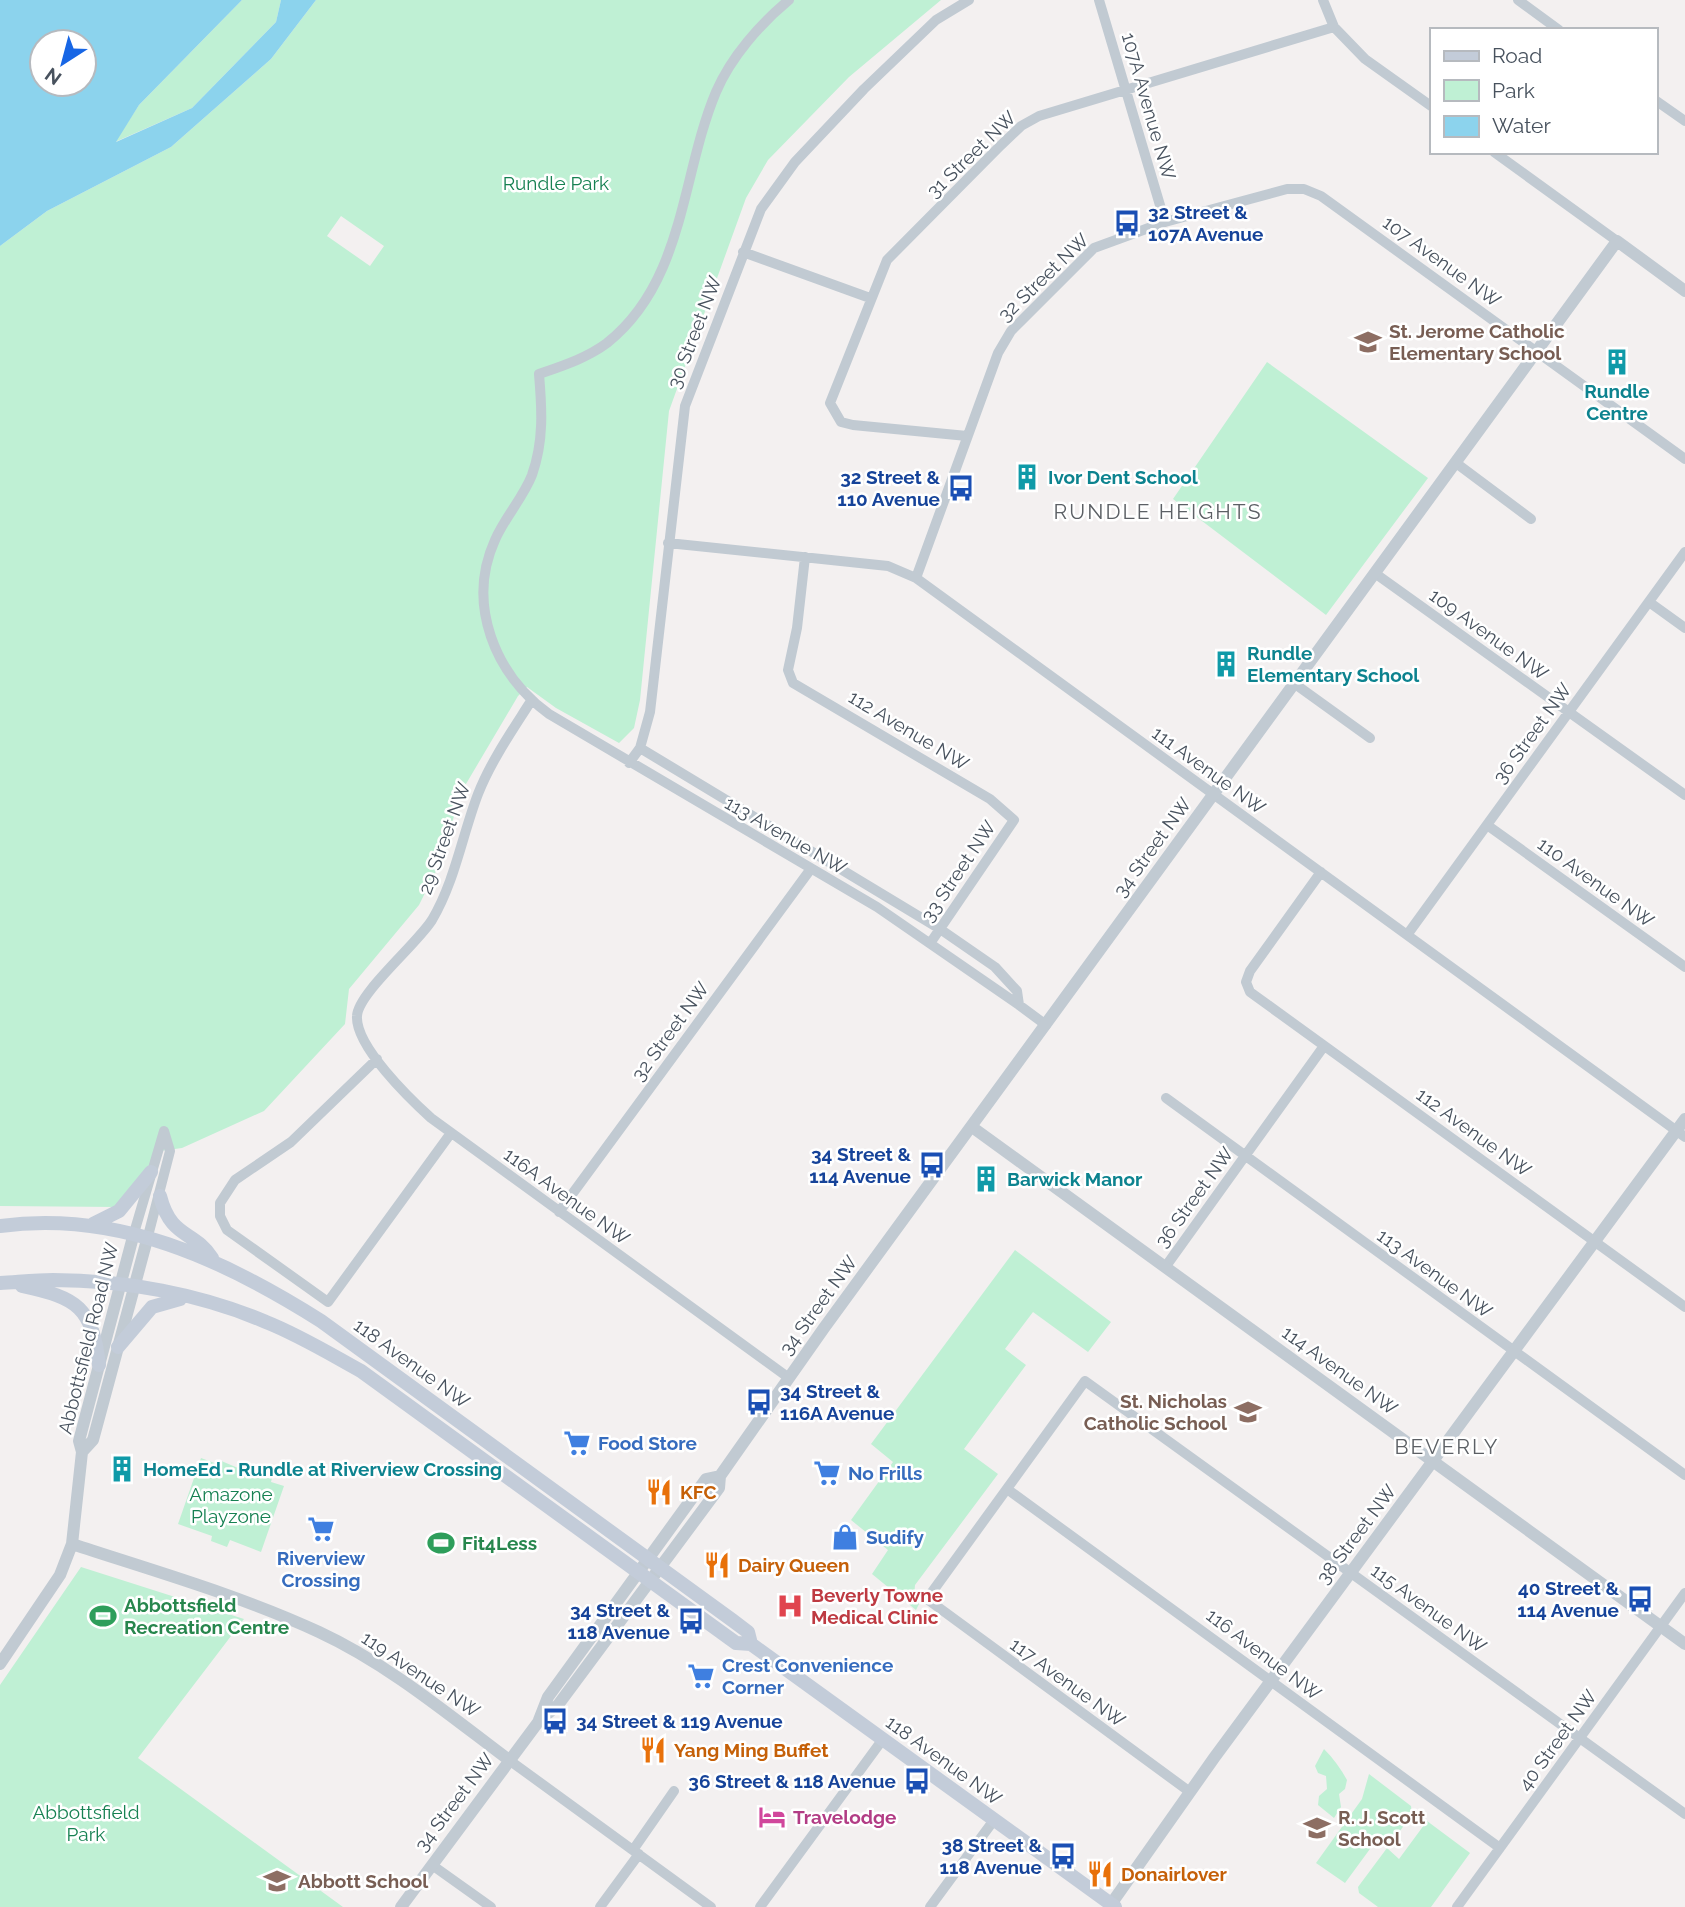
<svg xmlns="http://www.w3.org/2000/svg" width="1685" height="1907" font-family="Raleway,sans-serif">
	<rect width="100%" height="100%" fill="#f3f0f0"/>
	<path fill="#bff0d4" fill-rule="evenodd" d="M242,0H281L276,22L192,108L115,142L139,105Z
		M316,0H941L849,77L768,160L746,198L669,411L640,700L634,728L619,743L556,708L527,687L518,696L463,789L436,871L419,905L349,989L345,1024L264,1111L182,1148L160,1151L117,1207L0,1206V246L47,211L171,147L271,59ZM341,216L384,246L370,266L327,236Z
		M1267,362L1428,478L1326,615L1173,499Z
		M1015,1250L1111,1322L1088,1352L1033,1312L1005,1349L1026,1365L964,1449L998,1474L915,1585L914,1597L919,1604L916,1610L872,1574L888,1550L851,1520L893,1462L871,1444Z
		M201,1458L217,1464L219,1460L262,1478L263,1475L272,1478L271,1482L284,1486L261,1552L230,1540L227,1547L211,1541L212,1536L178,1524Z
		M81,1567L244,1619L138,1758L343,1907H0V1685Z
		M1324,1749C1333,1758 1341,1769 1347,1780L1345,1789L1339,1794L1341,1807L1334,1818L1318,1805L1319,1796L1327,1789L1326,1776L1318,1773L1315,1766Z
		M1369,1774L1411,1806L1412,1814L1388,1848L1378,1838L1345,1883L1316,1863L1362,1799Z
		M1427,1821L1470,1853L1431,1907H1378L1359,1893L1358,1887L1387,1848L1399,1859Z"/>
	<path fill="#8cd3ed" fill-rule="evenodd" d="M0,0H242L139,105L116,142L192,108L276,22L281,0H316L271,59L171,147L47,211L0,246ZM42,42H84V84H42Z"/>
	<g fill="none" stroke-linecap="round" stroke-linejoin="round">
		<path stroke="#c1cad2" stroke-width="10" d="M1099,0L1165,222
			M1323,0L1334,27L1365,59L1431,106
			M1518,0L1559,30
			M1655,100L1685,121
			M1494,152L1617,241
			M743,252L870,298
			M967,436L853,425L841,422L830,403L887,260L1001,145L1021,126L1039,116L1334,27
			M1456,463L1531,519
			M668,543L888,566L916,578L1685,1137
			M805,557L797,628L788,670L793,683L990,799L1014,820L931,942
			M1376,574L1685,795
			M916,578L998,353L1011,331L1094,248L1165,222L1287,189H1304L1321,196L1685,459
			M1649,602L1685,628
			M1295,684L1370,738
			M531,701C512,731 491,761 478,794C462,836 455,881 432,920C417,944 358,993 357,1016C355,1046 410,1099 431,1118L789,1378
			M640,748L940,929L995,967L1017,991L1019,1005L877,907L549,714C495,675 466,604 495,540C505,517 523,498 532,475C544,441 542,409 539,374C562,366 587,358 607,343C685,281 681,175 716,92C731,57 760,24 789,0
			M629,763L640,748L650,712L685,406L761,209L795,162L864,89L936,20L969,0
			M1487,825L1685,967
			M1321,872L1250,971L1246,982L1250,992L1685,1307
			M1407,935L1685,552
			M1019,1005L1046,1025
			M377,1059L291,1142L235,1180L220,1203V1216L227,1230L328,1302L451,1133
			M1166,1098L1685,1475
			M559,1212L810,870
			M134,1233L164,1131L170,1151L148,1236
			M1166,1266L1324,1046
			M1007,1489L1500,1848
			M509,1760L711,1907
			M1190,1792L927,1599L1085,1381L1685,1814
			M633,1850L674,1791
			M432,1865L491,1907
			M600,1907L639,1854
			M760,1907L883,1739
			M930,1907L994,1820
			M1457,1907L1685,1593"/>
		<path stroke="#c1cad2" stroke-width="12" d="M972,1127L1685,1644
			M82,1452L93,1440L148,1236
			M72,1544C154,1571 239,1595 319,1632C388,1664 449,1715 509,1760
			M0,1664L60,1575L72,1544L82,1452L79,1441L134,1233
			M539,1720L548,1697L706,1479L720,1476
			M401,1907L539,1721L558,1705L719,1488L720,1476L824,1328L1617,241L1685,291
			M1109,1907L1214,1758L1685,1119"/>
		<path stroke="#c3ccd9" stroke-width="14" d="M160,1196C171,1239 194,1230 212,1258
			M93,1224L119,1211L151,1172
			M0,1226C118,1210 223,1259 321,1321L732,1620L748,1632L751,1644
			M0,1283C18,1282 36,1280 53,1280C124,1280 201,1294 266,1322C299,1335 330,1354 361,1371L736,1643L751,1644L1115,1907
			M22,1286C78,1298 92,1307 99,1365
			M118,1347L152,1307L180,1299"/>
	</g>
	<defs>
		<g id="bus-bare" transform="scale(2.1)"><path d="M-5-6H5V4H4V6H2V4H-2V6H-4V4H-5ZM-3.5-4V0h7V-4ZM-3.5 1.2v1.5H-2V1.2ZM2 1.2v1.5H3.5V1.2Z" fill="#1a4fb4" stroke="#fff" stroke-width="2.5" paint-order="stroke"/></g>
		<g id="school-bare" transform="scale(2.1)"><path d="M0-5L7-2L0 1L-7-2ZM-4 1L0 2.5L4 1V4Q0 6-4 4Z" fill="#8d6e63" stroke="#fff" stroke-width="2.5" paint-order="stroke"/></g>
		<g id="building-bare" transform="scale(2.1)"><path d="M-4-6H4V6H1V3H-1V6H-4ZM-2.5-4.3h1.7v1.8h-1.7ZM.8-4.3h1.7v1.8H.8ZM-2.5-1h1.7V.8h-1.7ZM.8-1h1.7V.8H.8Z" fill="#0f9aa8" stroke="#fff" stroke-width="2.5" paint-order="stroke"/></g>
		<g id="supermarket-bare" transform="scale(2.1)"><path d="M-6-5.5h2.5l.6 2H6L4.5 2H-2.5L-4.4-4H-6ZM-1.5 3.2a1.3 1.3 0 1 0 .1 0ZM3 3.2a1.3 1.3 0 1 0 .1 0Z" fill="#3f7fe0" stroke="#fff" stroke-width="2.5" paint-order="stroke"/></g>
		<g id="restaurant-bare" transform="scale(2.1)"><path d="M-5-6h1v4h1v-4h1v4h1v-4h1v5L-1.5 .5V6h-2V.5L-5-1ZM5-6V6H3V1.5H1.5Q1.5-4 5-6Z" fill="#e8710a" stroke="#fff" stroke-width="2.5" paint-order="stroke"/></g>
		<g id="shop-bare" transform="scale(2.1)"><path d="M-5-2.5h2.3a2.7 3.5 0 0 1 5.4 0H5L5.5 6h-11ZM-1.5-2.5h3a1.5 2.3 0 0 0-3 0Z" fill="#3f7fe0" stroke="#fff" stroke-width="2.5" paint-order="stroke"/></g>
		<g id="stadium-bare" transform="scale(2.1)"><path d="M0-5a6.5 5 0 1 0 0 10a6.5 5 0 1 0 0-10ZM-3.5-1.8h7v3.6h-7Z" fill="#2e9e5b" stroke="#fff" stroke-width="2.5" paint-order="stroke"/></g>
		<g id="hospital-bare" transform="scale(2.1)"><path d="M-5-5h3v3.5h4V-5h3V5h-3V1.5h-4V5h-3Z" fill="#e0444e" stroke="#fff" stroke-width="2.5" paint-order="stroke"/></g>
		<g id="hotel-bare" transform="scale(2.1)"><path d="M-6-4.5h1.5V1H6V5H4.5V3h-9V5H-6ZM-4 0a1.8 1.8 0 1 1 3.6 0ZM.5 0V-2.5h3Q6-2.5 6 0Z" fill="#d1479c" stroke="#fff" stroke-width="2.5" paint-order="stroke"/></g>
	</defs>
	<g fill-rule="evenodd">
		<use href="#bus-bare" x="1127" y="223"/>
		<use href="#school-bare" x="1368" y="342"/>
		<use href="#building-bare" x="1617" y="362"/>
		<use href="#building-bare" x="1027" y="477"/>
		<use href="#bus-bare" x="961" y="488"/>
		<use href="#building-bare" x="1226" y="664"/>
		<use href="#bus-bare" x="932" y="1165"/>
		<use href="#building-bare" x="986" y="1179"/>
		<use href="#bus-bare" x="759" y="1402"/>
		<use href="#school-bare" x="1248" y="1412"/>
		<use href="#supermarket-bare" x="577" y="1443"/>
		<use href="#building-bare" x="122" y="1469"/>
		<use href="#supermarket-bare" x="827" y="1473"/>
		<use href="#restaurant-bare" x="659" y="1492"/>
		<use href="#supermarket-bare" x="321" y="1529"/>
		<use href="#shop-bare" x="845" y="1537"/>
		<use href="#stadium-bare" x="441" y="1543"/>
		<use href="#restaurant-bare" x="717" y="1565"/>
		<use href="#bus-bare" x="1640" y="1599"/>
		<use href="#hospital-bare" x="790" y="1606"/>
		<use href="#stadium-bare" x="103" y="1616"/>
		<use href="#bus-bare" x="691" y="1621"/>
		<use href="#supermarket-bare" x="701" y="1676"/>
		<use href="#bus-bare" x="555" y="1721"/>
		<use href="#restaurant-bare" x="653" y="1750"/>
		<use href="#bus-bare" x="917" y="1781"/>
		<use href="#hotel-bare" x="772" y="1817"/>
		<use href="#school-bare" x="1317" y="1828"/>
		<use href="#bus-bare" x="1063" y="1856"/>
		<use href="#restaurant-bare" x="1100" y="1874"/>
		<use href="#school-bare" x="277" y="1881"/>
	</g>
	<g text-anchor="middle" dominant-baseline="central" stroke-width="5" stroke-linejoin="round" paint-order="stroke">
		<g font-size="19" fill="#48525e" stroke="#fff">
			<text transform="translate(1149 106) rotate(74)">107A Avenue NW</text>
			<text transform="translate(971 154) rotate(-44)">31 Street NW</text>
			<text transform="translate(1442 261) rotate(36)">107 Avenue NW</text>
			<text transform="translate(1043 277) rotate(-44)">32 Street NW</text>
			<text transform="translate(694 332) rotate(-69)">30 Street NW</text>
			<text transform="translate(1489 634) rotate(36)">109 Avenue NW</text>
			<text transform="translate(909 730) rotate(31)">112 Avenue NW</text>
			<text transform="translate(1532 733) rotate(-54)">36 Street NW</text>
			<text transform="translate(1209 770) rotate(36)">111 Avenue NW</text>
			<text transform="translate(786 835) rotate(30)">113 Avenue NW</text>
			<text transform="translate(444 838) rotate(-70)">29 Street NW</text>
			<text transform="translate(1152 847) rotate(-54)">34 Street NW</text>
			<text transform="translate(958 871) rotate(-56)">33 Street NW</text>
			<text transform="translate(1596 882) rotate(36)">110 Avenue NW</text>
			<text transform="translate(670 1031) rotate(-54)">32 Street NW</text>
			<text transform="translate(1474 1132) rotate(36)">112 Avenue NW</text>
			<text transform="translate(567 1196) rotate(36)">116A Avenue NW</text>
			<text transform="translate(1194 1197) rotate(-54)">36 Street NW</text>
			<text transform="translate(1435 1273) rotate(36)">113 Avenue NW</text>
			<text transform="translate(818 1305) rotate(-54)">34 Street NW</text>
			<text transform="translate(88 1338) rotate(-76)">Abbottsfield Road NW</text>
			<text transform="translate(412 1363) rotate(36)">118 Avenue NW</text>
			<text transform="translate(1340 1370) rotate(36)">114 Avenue NW</text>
			<text transform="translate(1356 1534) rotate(-53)">38 Street NW</text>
			<text transform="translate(1429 1608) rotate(36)">115 Avenue NW</text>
			<text transform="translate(1264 1654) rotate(37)">116 Avenue NW</text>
			<text transform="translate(421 1674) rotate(34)">119 Avenue NW</text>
			<text transform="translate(1068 1682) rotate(36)">117 Avenue NW</text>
			<text transform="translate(1557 1740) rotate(-54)">40 Street NW</text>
			<text transform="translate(944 1760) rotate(36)">118 Avenue NW</text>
			<text transform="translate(454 1802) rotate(-53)">34 Street NW</text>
		</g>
		<g font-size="19" fill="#168152" stroke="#fff">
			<text x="556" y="183">Rundle Park</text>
			<text x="231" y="1494">Amazone<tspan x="231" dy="22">Playzone</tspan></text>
			<text x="86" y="1812">Abbottsfield<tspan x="86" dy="22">Park</tspan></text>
		</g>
		<g font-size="19" font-weight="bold" fill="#164399" stroke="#fff" text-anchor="end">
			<text x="1148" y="212" text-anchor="start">32 Street &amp;<tspan x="1148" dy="22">107A Avenue</tspan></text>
			<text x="940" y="477">32 Street &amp;<tspan x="940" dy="22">110 Avenue</tspan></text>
			<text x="911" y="1154">34 Street &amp;<tspan x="911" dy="22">114 Avenue</tspan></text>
			<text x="780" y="1391" text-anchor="start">34 Street &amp;<tspan x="780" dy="22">116A Avenue</tspan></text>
			<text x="1619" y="1588">40 Street &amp;<tspan x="1619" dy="22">114 Avenue</tspan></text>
			<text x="670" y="1610">34 Street &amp;<tspan x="670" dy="22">118 Avenue</tspan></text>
			<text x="576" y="1721" text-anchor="start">34 Street &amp; 119 Avenue</text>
			<text x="896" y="1781">36 Street &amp; 118 Avenue</text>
			<text x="1042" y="1845">38 Street &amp;<tspan x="1042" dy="22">118 Avenue</tspan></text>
		</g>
		<g font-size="19" font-weight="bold" fill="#785e54" stroke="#fff" text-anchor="start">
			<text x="1389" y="331">St. Jerome Catholic<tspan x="1389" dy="22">Elementary School</tspan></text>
			<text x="1227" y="1401" text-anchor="end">St. Nicholas<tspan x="1227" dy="22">Catholic School</tspan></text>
			<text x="1338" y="1817">R. J. Scott<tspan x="1338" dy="22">School</tspan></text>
			<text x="298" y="1881">Abbott School</text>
		</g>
		<g font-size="19" font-weight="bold" fill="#0d838f" stroke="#fff" text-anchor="start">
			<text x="1617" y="391" text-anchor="middle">Rundle<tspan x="1617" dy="22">Centre</tspan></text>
			<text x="1048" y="477">Ivor Dent School</text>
			<text x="1247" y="653">Rundle<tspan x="1247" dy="22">Elementary School</tspan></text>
			<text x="1007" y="1179">Barwick Manor</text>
			<text x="143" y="1469">HomeEd - Rundle at Riverview Crossing</text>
		</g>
		<g font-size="19" font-weight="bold" fill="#366cbe" stroke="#fff" text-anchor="start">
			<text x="598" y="1443">Food Store</text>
			<text x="848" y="1473">No Frills</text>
			<text x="866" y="1537">Sudify</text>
			<text x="321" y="1558" text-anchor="middle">Riverview<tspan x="321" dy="22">Crossing</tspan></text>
			<text x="722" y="1665">Crest Convenience<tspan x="722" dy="22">Corner</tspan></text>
		</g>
		<g font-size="19" font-weight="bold" fill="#c56008" stroke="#fff" text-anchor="start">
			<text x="680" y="1492">KFC</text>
			<text x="738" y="1565">Dairy Queen</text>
			<text x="674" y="1750">Yang Ming Buffet</text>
			<text x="1121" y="1874">Donairlover</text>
		</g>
		<g font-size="19" font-weight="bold" fill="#27864d" stroke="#fff" text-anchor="start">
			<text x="462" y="1543">Fit4Less</text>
			<text x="124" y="1605">Abbottsfield<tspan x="124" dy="22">Recreation Centre</tspan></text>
		</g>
		<g font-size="19" font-weight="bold" fill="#be3a42" stroke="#fff" text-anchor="start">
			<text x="811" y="1595">Beverly Towne<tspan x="811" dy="22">Medical Clinic</tspan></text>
		</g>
		<g font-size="19" font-weight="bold" fill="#b23c85" stroke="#fff" text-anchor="start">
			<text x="793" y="1817">Travelodge</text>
		</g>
		<g font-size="21" letter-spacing="2" fill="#5c6065" stroke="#fff">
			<text x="1158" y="511">RUNDLE HEIGHTS</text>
			<text x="1447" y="1446">BEVERLY</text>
		</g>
	</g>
	<rect x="1430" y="28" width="228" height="126" fill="#ffffff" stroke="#b6babf" stroke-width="2"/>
	<rect x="1444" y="51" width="35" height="10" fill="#c3ccd9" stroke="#b6babf" stroke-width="2"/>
	<text x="1492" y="63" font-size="21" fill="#48525e">Road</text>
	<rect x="1444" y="80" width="35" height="21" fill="#bff0d4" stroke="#b6babf" stroke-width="2"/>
	<text x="1492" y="98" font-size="21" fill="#48525e">Park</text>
	<rect x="1444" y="116" width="35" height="21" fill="#8cd3ed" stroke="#b6babf" stroke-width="2"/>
	<text x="1492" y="133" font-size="21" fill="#48525e">Water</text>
	<g transform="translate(63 63) rotate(216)"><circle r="33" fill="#ffffff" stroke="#b6babf" stroke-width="2"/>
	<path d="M0-5L12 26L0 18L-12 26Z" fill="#1766e5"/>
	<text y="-10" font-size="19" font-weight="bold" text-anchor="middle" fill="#48525e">N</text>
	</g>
</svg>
